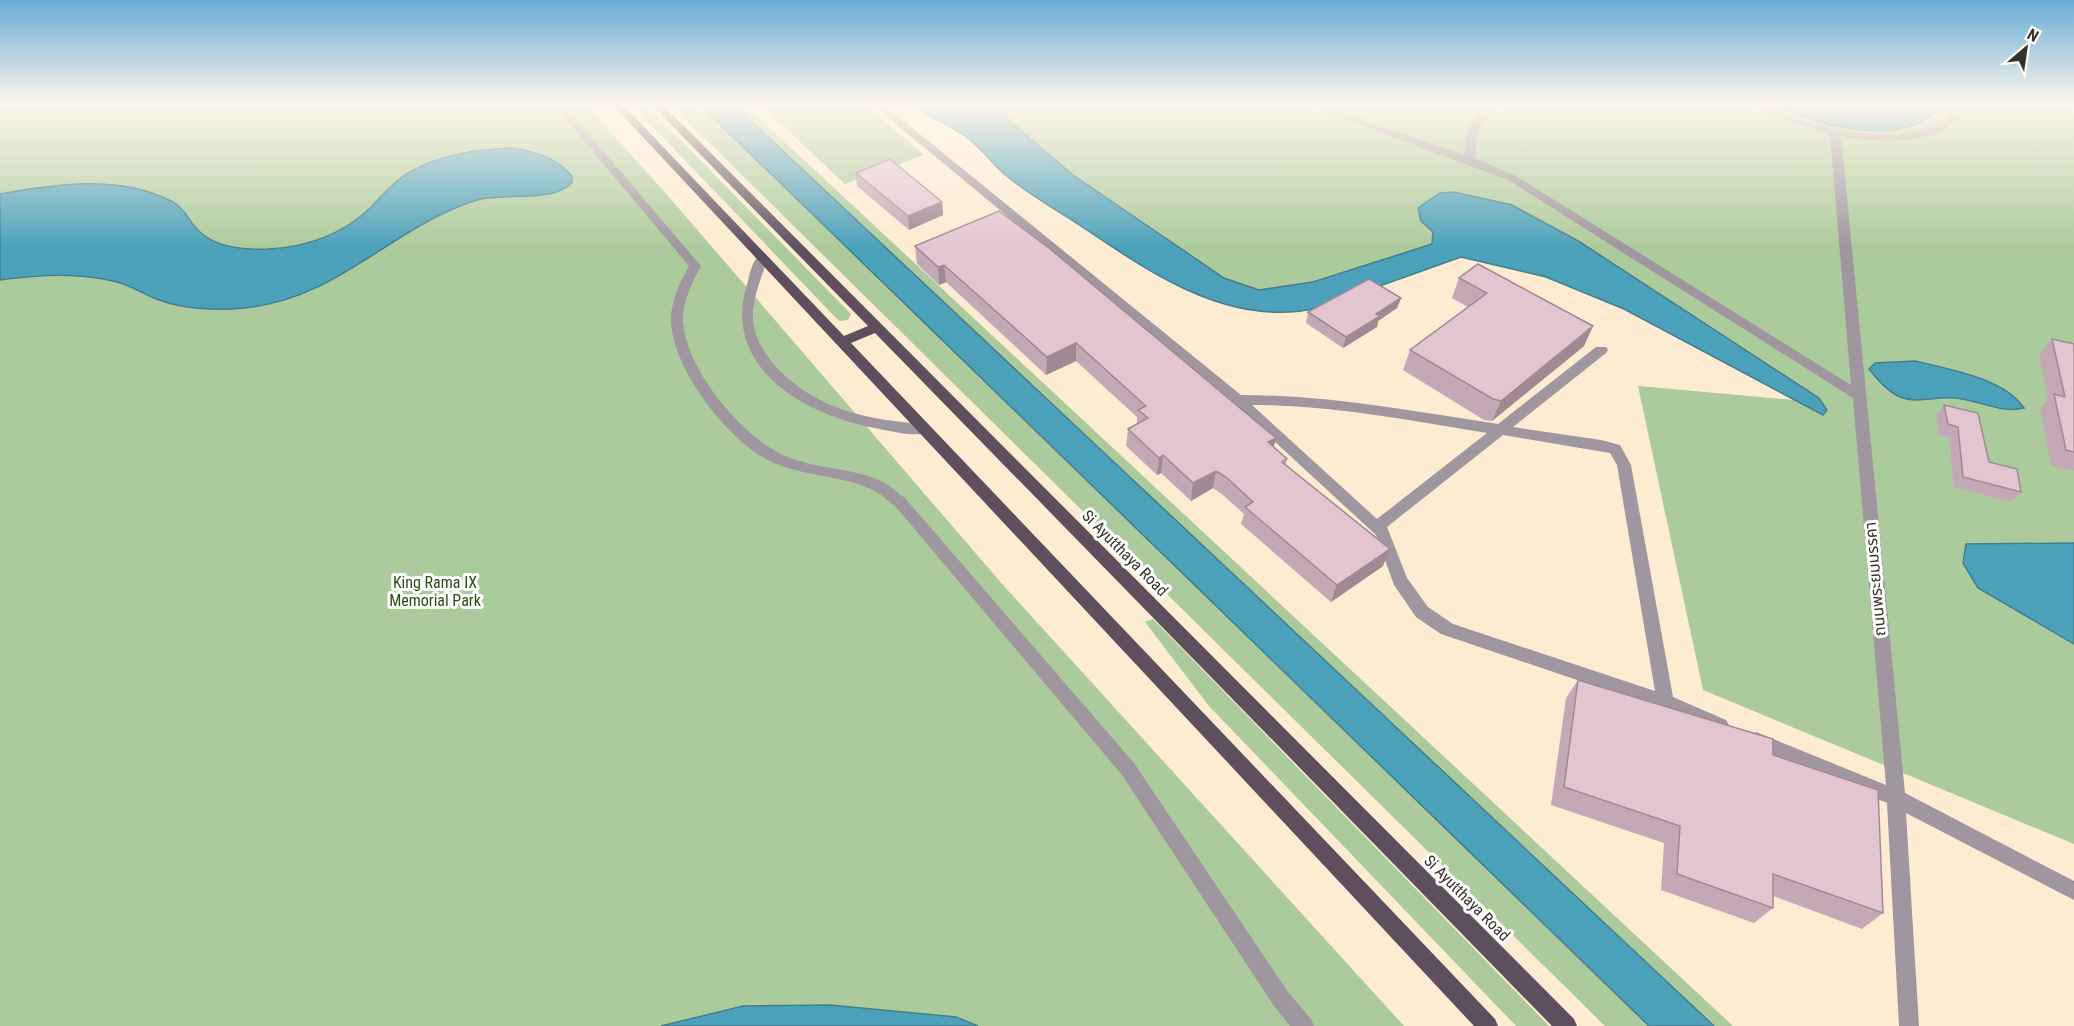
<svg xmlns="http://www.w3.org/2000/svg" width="2074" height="1026" font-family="'Roboto Condensed','Noto Sans Thai',sans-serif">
	<rect width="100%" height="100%" fill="#fdebd2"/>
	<path fill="#accb9c" d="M0,105H586L669,197L1003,585L1404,1026H0Z
		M632,105H646L851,314L848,320L840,321L836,318Z
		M671,105H700L1649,1026H1605Z
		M734,105H745L1733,1026H1714Z
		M761,105H865L924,155L845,184Z
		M1018,105H2074V543L1967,544L1978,588L2074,644V844L1703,690L1638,386L1794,400L1823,415L1827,409L1819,398L1580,242L1512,205L1421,221L1433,232L1432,244L1313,282L1259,290L1224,278L1073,175L1006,117V113Z
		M1153,619L1549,1026H1516L1209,706L1145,622Z"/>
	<path fill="#4ba1ba" stroke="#457f8e" stroke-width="1.5" d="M700,105H734L1714,1026H1649Z
		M909,105H1018L1006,113V118L1073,175L1224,278L1259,290L1313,282L1432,244L1433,232L1421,221L1418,208L1440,193L1454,192L1512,205L1580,242L1819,398L1827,410L1823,415L1624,309L1546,277L1461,257L1318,308C1230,328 1154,275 1084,228C1059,211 1031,196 1008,177C992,165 981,146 965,136C947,124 927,115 909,105Z
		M1773,105H1939V109C1902,148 1816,126 1773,105Z
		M512,148C536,152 556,157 572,176V182C555,204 503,192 477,200C391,227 339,299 244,308C217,311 184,309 159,300C145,295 132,286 117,282C76,272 41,275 0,280V194C56,184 121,174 173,202C187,210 189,223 200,232C217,248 246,250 269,249C307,247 344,234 371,207C383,195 393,182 408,173C440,154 475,150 512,148Z
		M1915,361C1948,369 2004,378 2024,408C2002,414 1978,400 1955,398C1937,396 1918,404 1900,397C1887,391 1878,380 1869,369L1875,363Z
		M2074,543V644L1978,588L1963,563L1966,544Z
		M830,1005L956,1017L978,1026H661L743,1006Z"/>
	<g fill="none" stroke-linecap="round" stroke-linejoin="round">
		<path fill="#9f969f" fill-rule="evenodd" d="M554,105H564L701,266C692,282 682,303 683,322C686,368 738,431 777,452C810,470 850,466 883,482C891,486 898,493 905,498L1134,763L1288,992L1311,1019L1314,1026H1290L1274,1006L1122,775L895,506C888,501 881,494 873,490C840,474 800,477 768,460C727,439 673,369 671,322C670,303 680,282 689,266Z
			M873,105H884L1241,395C1328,395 1412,411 1498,424L1596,347H1606L1608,350L1606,353L1513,427L1601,440L1620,445L1631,465L1673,697L1726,720L1729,725L1726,730L1720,733L1660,708L1441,634L1416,617L1394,585L1376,535L1233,403ZM1252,405C1331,405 1409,420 1487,433L1377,519ZM1503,435L1610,453L1617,465L1655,691L1453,624L1428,607L1407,578L1387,527Z
			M1307,105H1321L1464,155C1466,126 1473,105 1505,105L1483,120L1477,133L1475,158L1516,176L1851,385L1830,134L1793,124L1751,105C1768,104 1783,113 1799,119C1839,132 1887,142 1927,128C1940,124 1950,118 1953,105H1963C1955,148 1873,143 1841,136L1905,793L2074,881V900L1906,813L1919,1026H1899L1887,803L1750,745L1747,740L1750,735L1756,732L1886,785L1853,398L1508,180Z
			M762,254L768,258C761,278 752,299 753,320C755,341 767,358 781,372C821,411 870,420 924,424L929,425L931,429L929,433C913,437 890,431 875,428C803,415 719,366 748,281C750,273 753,257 762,254Z"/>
		<path fill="#5e4f5f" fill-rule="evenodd" d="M613,105H623L844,336L868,326L652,105H663L1574,1019L1577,1026H1552L875,333L851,343L1495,1019L1498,1026H1474Z"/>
	</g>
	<path fill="#c3a9b5" d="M856,173L942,202L943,215L909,230L857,186Z
		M915,246L1274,447L1287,459L1286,465L1383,566L1331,602L1241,524L1244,514L1223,495L1213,488L1191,501L1161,473L1157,475L1126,446L1128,429L1137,424V417L1076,361L1046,375L946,282L939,285L917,264Z
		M1459,278L1584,346L1492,421L1484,420L1403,370L1410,350L1468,307L1452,298Z
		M1401,298L1397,308L1378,321L1377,327L1343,348L1306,323L1308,312Z
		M2052,339L2074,344V471L2051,465L2040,409L2048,400L2039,355Z
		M1944,405L1989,462L2021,492L2011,502L1954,487L1949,437L1939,435L1936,416Z
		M1578,680L1773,755L1883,913L1862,929L1773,896V908L1754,923L1661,890L1664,843L1551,805L1566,698Z"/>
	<path fill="#9f8a93" d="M942,202L943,215L909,230L908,216Z
		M944,265L946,282L939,285L938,267Z
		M1401,298L1397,308L1378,321L1377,327L1343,348L1346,337L1376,314Z
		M1593,326L1584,346L1492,421L1501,401Z
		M1076,343V361L1046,375L1047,357Z
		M1276,438L1272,455L1268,442Z
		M1163,455L1161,473L1157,475L1159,458Z
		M1216,471L1213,488L1191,501L1193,483Z
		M1390,549L1383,566L1331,602L1337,585Z"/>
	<path fill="#e3c5d2" stroke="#9f8a93" stroke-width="1.5" d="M890,159L942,202L908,216L856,173Z
		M999,211L1049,248L1276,438L1268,442L1287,459L1282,462L1390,549L1337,585L1245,507L1253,502L1226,477L1216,471L1193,483L1163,455L1159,458L1128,429L1148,418L1138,410L1146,406L1076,343L1047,357L944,265L938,267L915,246Z
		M1478,264L1593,326L1501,401L1493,399L1410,350L1487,293L1459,278Z
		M1369,279L1401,298L1376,314L1380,316L1346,337L1308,312Z
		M2052,339L2074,344V452L2066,450L2054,394L2065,397Z
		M1944,405L1978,413L1989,462L2017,469L2021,492L1963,477L1958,427L1948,424Z
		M1578,680L1773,739V755L1878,790L1883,913L1773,874V908L1677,874L1680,826L1564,787Z"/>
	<linearGradient id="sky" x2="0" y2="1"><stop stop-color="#69acd6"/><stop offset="0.42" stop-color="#fef6eb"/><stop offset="1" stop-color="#fef6eb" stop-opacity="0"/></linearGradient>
	<rect width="2074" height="248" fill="url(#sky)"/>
	<g text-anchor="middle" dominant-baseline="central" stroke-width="6" stroke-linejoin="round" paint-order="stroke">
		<g font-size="16" fill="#383128" stroke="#fff">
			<text transform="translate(1125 553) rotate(45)">Si Ayutthaya Road</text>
			<text transform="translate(1875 579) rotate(-95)">ถนนพระยมมรรคา</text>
			<text transform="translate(1467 898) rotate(45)">Si Ayutthaya Road</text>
		</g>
		<g font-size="16" fill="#294d11" stroke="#fff">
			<text x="435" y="582">King Rama IX<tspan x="435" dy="18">Memorial Park</tspan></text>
		</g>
	</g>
	<g transform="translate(2026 48) rotate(29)" stroke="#ffffff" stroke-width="4.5" paint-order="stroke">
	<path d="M0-4.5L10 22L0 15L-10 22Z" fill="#383128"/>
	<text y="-9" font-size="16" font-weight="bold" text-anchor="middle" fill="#383128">N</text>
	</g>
</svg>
